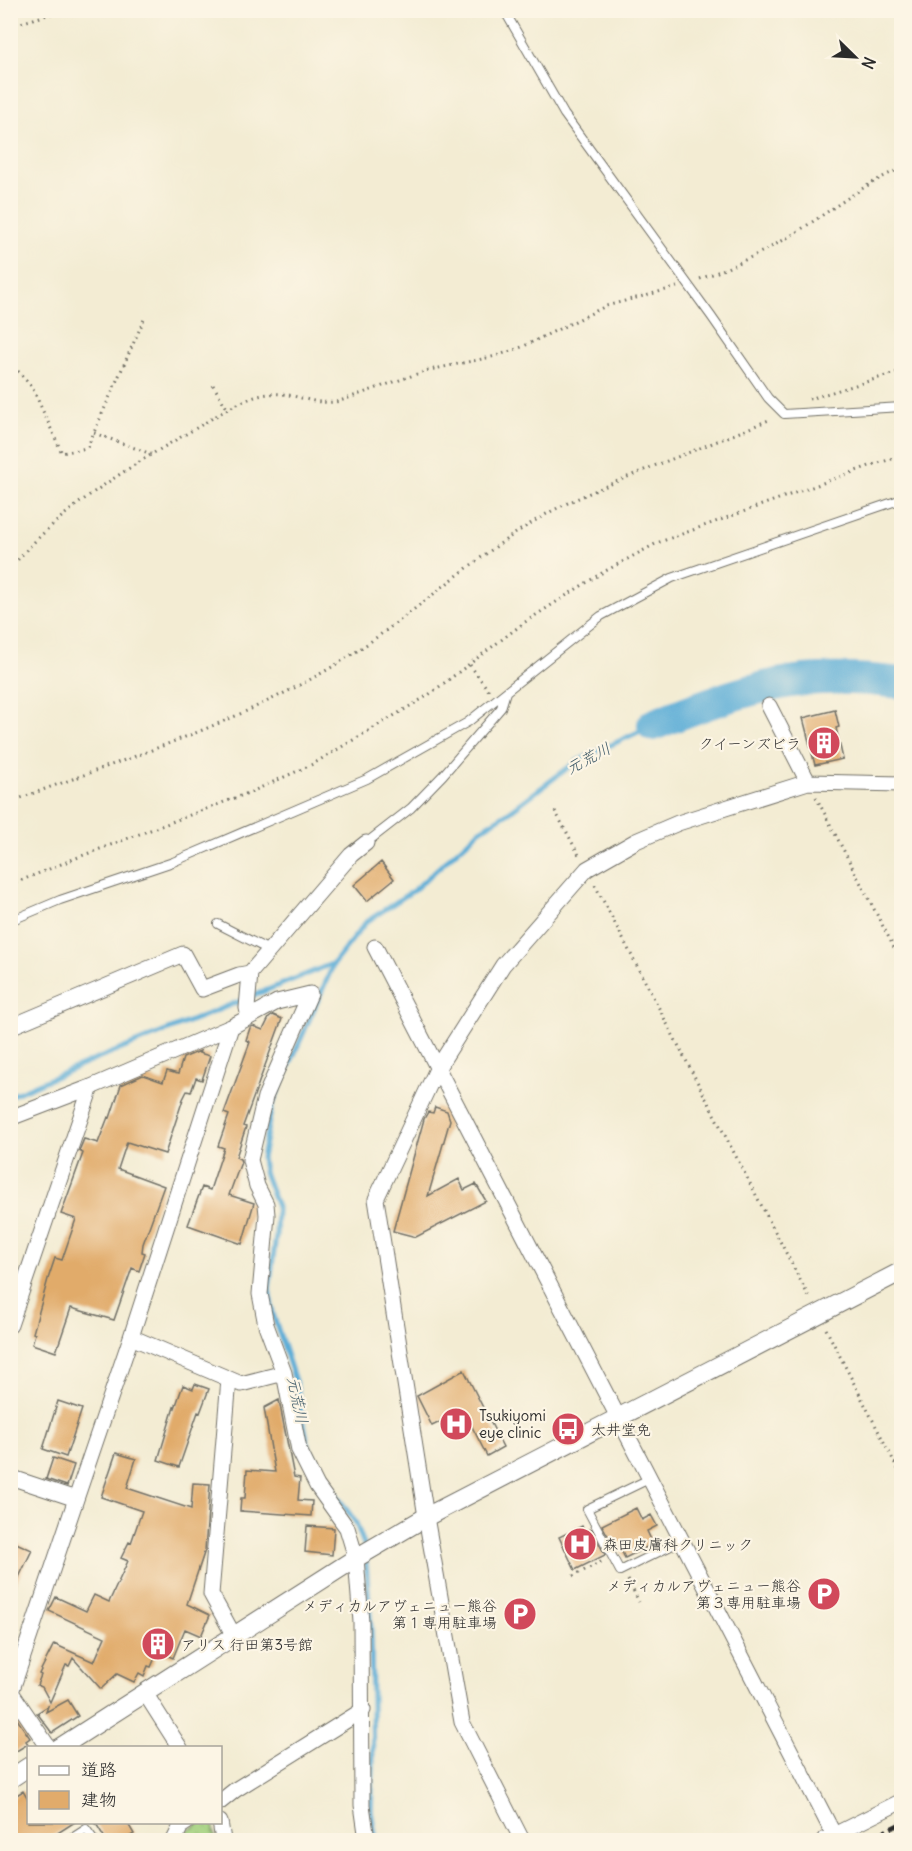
<svg xmlns="http://www.w3.org/2000/svg" width="912" height="1851" font-family="Delius,'Klee One',sans-serif">
	<defs>
		<pattern id="park-dots" width="8" height="8" patternUnits="userSpaceOnUse" patternTransform="scale(1.5)"><rect width="8" height="8" fill="#a4d280"/><path d="M2 2h.1M6 6h.1" fill="none" stroke="#8db46f" stroke-width="1.8" stroke-linecap="round"/></pattern>
	</defs>
	<rect width="100%" height="100%" fill="#fcf5e5"/>
	<filter id="ink" filterUnits="userSpaceOnUse"><feTurbulence type="fractalNoise" baseFrequency=".0167" numOctaves="2"/><feDisplacementMap in="SourceGraphic" scale="12" xChannelSelector="R" yChannelSelector="G"/><feConvolveMatrix kernelMatrix="1 2 1 2 8 2 1 2 1" color-interpolation-filters="sRGB"/></filter>
	<filter id="wash" filterUnits="userSpaceOnUse"><feTurbulence type="fractalNoise" baseFrequency=".008" numOctaves="4" result="noise"/><feDisplacementMap in="SourceGraphic" scale="24" xChannelSelector="R" yChannelSelector="G"/><feGaussianBlur stdDeviation="1.35" result="paint"/><feColorMatrix in="noise" values="0 0 0 0 0 0 0 0 0 0 0 0 0 0 0 0 0 1.4 0 .05"/><feComposite in="paint" operator="in"/></filter>
	<g filter="url(#wash)">
		<rect width="100%" height="100%" fill="#f3ecd3"/>
		<path fill="url(#park-dots)" stroke="#687e56" stroke-width="1.5" d="M201,1823H213L216,1840H182L186,1831Z"/>
		<g fill="none" stroke-linecap="round" stroke-linejoin="round">
			<path stroke="#5cadd7" stroke-width="5" d="M10,1096L87,1063L334,963
				M376,1840L371,1811L373,1770L371,1629L365,1547L356,1523L328,1483L309,1449L296,1384L273,1314L269,1289L276,1236L277,1207L264,1172L262,1158L272,1105L334,963L366,922L414,890L480,830L509,812L577,761L653,725"/>
			<path stroke="#5cadd7" stroke-width="32" d="M653,725C701,705 753,686 804,680C837,677 869,679 902,683"/>
		</g>
		<g id="blocks">
			<path fill="#e1ab6b" d="M835,710L839,727L836,728L843,759L815,765L803,718Z
				M381,862L394,879L367,901L354,885Z
				M273,1015L282,1019L243,1126L246,1127L236,1157L240,1159L241,1162L229,1195L254,1203L242,1244L188,1225L202,1187L210,1190L224,1148L218,1146L229,1115L224,1113L250,1042L246,1040L250,1028L253,1026L263,1030L269,1018Z
				M200,1051L199,1053L210,1056L202,1080L196,1078L191,1092L187,1091L183,1099L165,1154L127,1142L118,1169L164,1186L143,1244L142,1252L145,1253L139,1271L132,1268L114,1320L71,1308L56,1352L32,1344L35,1334L33,1333L48,1279L55,1258L62,1260L76,1219L61,1214L83,1153L79,1151L84,1139L98,1143L108,1117L110,1118L121,1085L143,1075L163,1082L167,1071L178,1074L183,1058Z
				M435,1107L447,1111L450,1120L428,1196L459,1179L464,1190L476,1184L486,1201L416,1237L393,1231L424,1119L428,1112L433,1113Z
				M464,1370L503,1447L487,1456L466,1415L455,1421L452,1416L432,1426L417,1396Z
				M195,1384L209,1389L200,1413L198,1412L179,1467L158,1460L174,1407L175,1408L183,1385L193,1389Z
				M279,1400L294,1477L300,1478L298,1500L312,1501L311,1516L240,1511L241,1498H245L247,1470L275,1472L264,1408Z
				M58,1401L82,1409L66,1457L43,1449Z
				M116,1453L136,1459L127,1488L191,1509L193,1483L210,1484L205,1550L187,1604L210,1615L201,1636L185,1629L173,1658L158,1651L151,1667L148,1666L144,1676L139,1673L134,1682L117,1674L101,1689L73,1658L69,1666L66,1665L50,1702L42,1687L37,1685L41,1675L39,1674L54,1644L94,1662L105,1637L49,1611L56,1597L86,1611L94,1595L109,1602L128,1561L121,1558L129,1542L131,1543L142,1511L101,1497Z
				M53,1458L74,1465L67,1486L46,1479Z
				M636,1508L642,1520L651,1515L657,1526L647,1531L653,1544L625,1558L620,1548L616,1550L602,1525Z
				M307,1526L334,1528L332,1555L305,1552Z
				M582,1526L584,1531L589,1529L592,1530L605,1555L575,1570L559,1537Z
				M14,1542L32,1550L10,1596V1549Z
				M68,1700L78,1716L52,1733L37,1713L48,1706L46,1712Z
				M10,1709L30,1738L26,1741L28,1744L10,1755Z
				M23,1791L28,1800V1822H75L47,1840H10V1799Z
				M95,1822H127L134,1834L124,1840H106Z"/>
		</g>
	</g>
	<g filter="url(#ink)">
		<use href="#blocks" fill-opacity="0" stroke="#716f66" stroke-width="1.5"/>
		<g fill="none" stroke-linecap="round" stroke-linejoin="round">
			<g stroke="#716f66" stroke-width="10">
				<path id="service" d="M504,10L564,114L711,316L768,398L784,414L902,407
					M366,843L411,808L443,775L501,708L506,692
					M10,921L60,900L173,862L367,779L468,722L601,616L672,578L902,499
					M218,924L269,950
					M649,1479L587,1509L620,1571L681,1541
					M69,1840L86,1829L94,1840"/>
			</g>
			<g stroke="#716f66" stroke-width="17">
				<path id="minor" d="M769,706L808,782
					M375,947L834,1835
					M249,1017L247,1008L250,973L351,855L366,843
					M10,1027L183,954L202,989L239,975L250,973
					M231,1027L277,1002L310,994L265,1097L250,1160L257,1186L266,1204L267,1215L260,1294L266,1325L284,1373L299,1450L317,1486L347,1528L356,1558L361,1622L362,1805L367,1840
					M10,1118L91,1087L231,1027L131,1337L76,1499
					M10,1325L91,1087
					M131,1337L241,1384L284,1373
					M229,1379L211,1594L234,1636
					M10,1477L76,1499L11,1692L49,1748
					M145,1693L180,1748
					M220,1802L235,1790L363,1710
					M220,1822L223,1840
					M174,1840L181,1826L187,1822
					M522,1840L462,1722L426,1517L376,1199L437,1069L503,965L587,869L636,841L678,823L808,782L902,784
					M824,1840L902,1801"/>
			</g>
			<g stroke="#716f66" stroke-width="20">
				<path id="tertiary" d="M59,1748L356,1558L426,1517L902,1271
					M10,1779L28,1767"/>
			</g>
			<path stroke="#716f66" stroke-width="3" stroke-dasharray="1.5 4.5" stroke-linecap="butt" d="M10,26L64,10
				M700,279C733,266 765,252 795,233C831,211 863,184 902,168
				M10,362L32,387L62,453L87,448L145,317
				M213,385L228,410
				M809,399L902,371
				M94,433L151,454
				M10,569C60,507 131,466 198,427C220,414 243,397 269,394C294,391 313,407 340,401L425,371L496,356L522,347L606,306L677,287
				M470,665L489,691
				M816,797L902,963
				M10,802C119,761 232,726 332,667C408,621 472,556 550,512C582,495 616,482 649,468C690,452 731,436 771,419
				M555,811L579,855
				M10,885L76,858L251,792L313,764L427,696L525,622L600,574L657,543L875,464L902,456
				M595,885L810,1299
				M826,1329L902,1477
				M573,1576L603,1561
				M628,1580L639,1602"/>
			<use href="#service" stroke="#fff" stroke-width="8"/>
			<use href="#minor" stroke="#fff" stroke-width="15"/>
			<use href="#tertiary" stroke="#fff" stroke-width="18"/>
			<path stroke="#2b2b2b" stroke-width="4.5" stroke-dasharray="9 4.5" stroke-linecap="butt" d="M867,1840L902,1823
				M888,1840L902,1834"/>
		</g>
	</g>
	<defs>
		<g id="building-disc" transform="scale(1.725)"><circle r="9.5" fill="#d1495b" stroke="#fcf5e5"/><path d="M-4-6H4V6H1V3H-1V6H-4ZM-2.5-4.3h1.7v1.8h-1.7ZM.8-4.3h1.7v1.8H.8ZM-2.5-1h1.7V.8h-1.7ZM.8-1h1.7V.8H.8Z" fill="#fff"/></g>
		<g id="hospital-disc" transform="scale(1.725)"><circle r="9.5" fill="#d1495b" stroke="#fcf5e5"/><path d="M-5-5h3v3.5h4V-5h3V5h-3V1.5h-4V5h-3Z" fill="#fff"/></g>
		<g id="bus-disc" transform="scale(1.725)"><circle r="9.5" fill="#d1495b" stroke="#fcf5e5"/><path d="M-5-6H5V4H4V6H2V4H-2V6H-4V4H-5ZM-3.5-4V0h7V-4ZM-3.5 1.2v1.5H-2V1.2ZM2 1.2v1.5H3.5V1.2Z" fill="#fff"/></g>
		<g id="parking-disc" transform="scale(1.725)"><circle r="9.5" fill="#d1495b" stroke="#fcf5e5"/><path d="M-3.5-5.5H1a3.5 3.5 0 0 1 0 7H-1V5.5H-3.5ZM-1-3.4V-.6H.8a1.4 1.4 0 0 0 0-2.8Z" fill="#fff"/></g>
	</defs>
	<g fill-rule="evenodd">
		<use href="#building-disc" x="824" y="743"/>
		<use href="#hospital-disc" x="456" y="1424"/>
		<use href="#bus-disc" x="568" y="1429"/>
		<use href="#hospital-disc" x="580" y="1544"/>
		<use href="#parking-disc" x="824" y="1594"/>
		<use href="#parking-disc" x="520" y="1614"/>
		<use href="#building-disc" x="158" y="1644"/>
	</g>
	<g text-anchor="middle" dominant-baseline="central" stroke-width="4.5" stroke-linejoin="round" paint-order="stroke">
		<g font-size="15" fill="#2b2b2b" stroke="#fcf5e5" text-anchor="start">
			<text x="801" y="743" text-anchor="end">クイーンズビラ</text>
			<text x="479" y="1415">Tsukiyomi<tspan x="479" dy="17">eye clinic</tspan></text>
			<text x="591" y="1429">太井堂免</text>
			<text x="603" y="1544">森田皮膚科クリニック</text>
			<text x="801" y="1585" text-anchor="end">メディカルアヴェニュー熊谷<tspan x="801" dy="17">第３専用駐車場</tspan></text>
			<text x="497" y="1605" text-anchor="end">メディカルアヴェニュー熊谷<tspan x="497" dy="17">第１専用駐車場</tspan></text>
			<text x="181" y="1644">アリス 行田第3号館</text>
		</g>
		<g font-size="16" font-style="italic" fill="#3c5867" stroke="#fcf5e5">
			<text transform="translate(588 758) rotate(-28)">元荒川</text>
			<text transform="translate(298 1400) rotate(78)">元荒川</text>
		</g>
	</g>
	<rect width="912" height="1851" fill="none" stroke="#fcf5e5" stroke-width="36"/>
	<rect x="27" y="1746" width="195" height="78" fill="#fcf5e5" stroke="#a8a49b" stroke-width="1.5"/>
	<rect x="39" y="1766" width="30" height="9" fill="#ffffff" stroke="#a8a49b" stroke-width="1.5"/>
	<text x="81" y="1776" font-size="18" fill="#2b2b2b">道路</text>
	<rect x="39" y="1791" width="30" height="18" fill="#e1ab6b" stroke="#a8a49b" stroke-width="1.5"/>
	<text x="81" y="1806" font-size="18" fill="#2b2b2b">建物</text>
	<g transform="translate(855 57) rotate(114)" stroke="#fcf5e5" stroke-width="4.5" paint-order="stroke">
	<path d="M0-4.5L10 22L0 15L-10 22Z" fill="#2b2b2b"/>
	<text y="-9" font-size="16" font-weight="bold" text-anchor="middle" fill="#2b2b2b">N</text>
	</g>
</svg>
